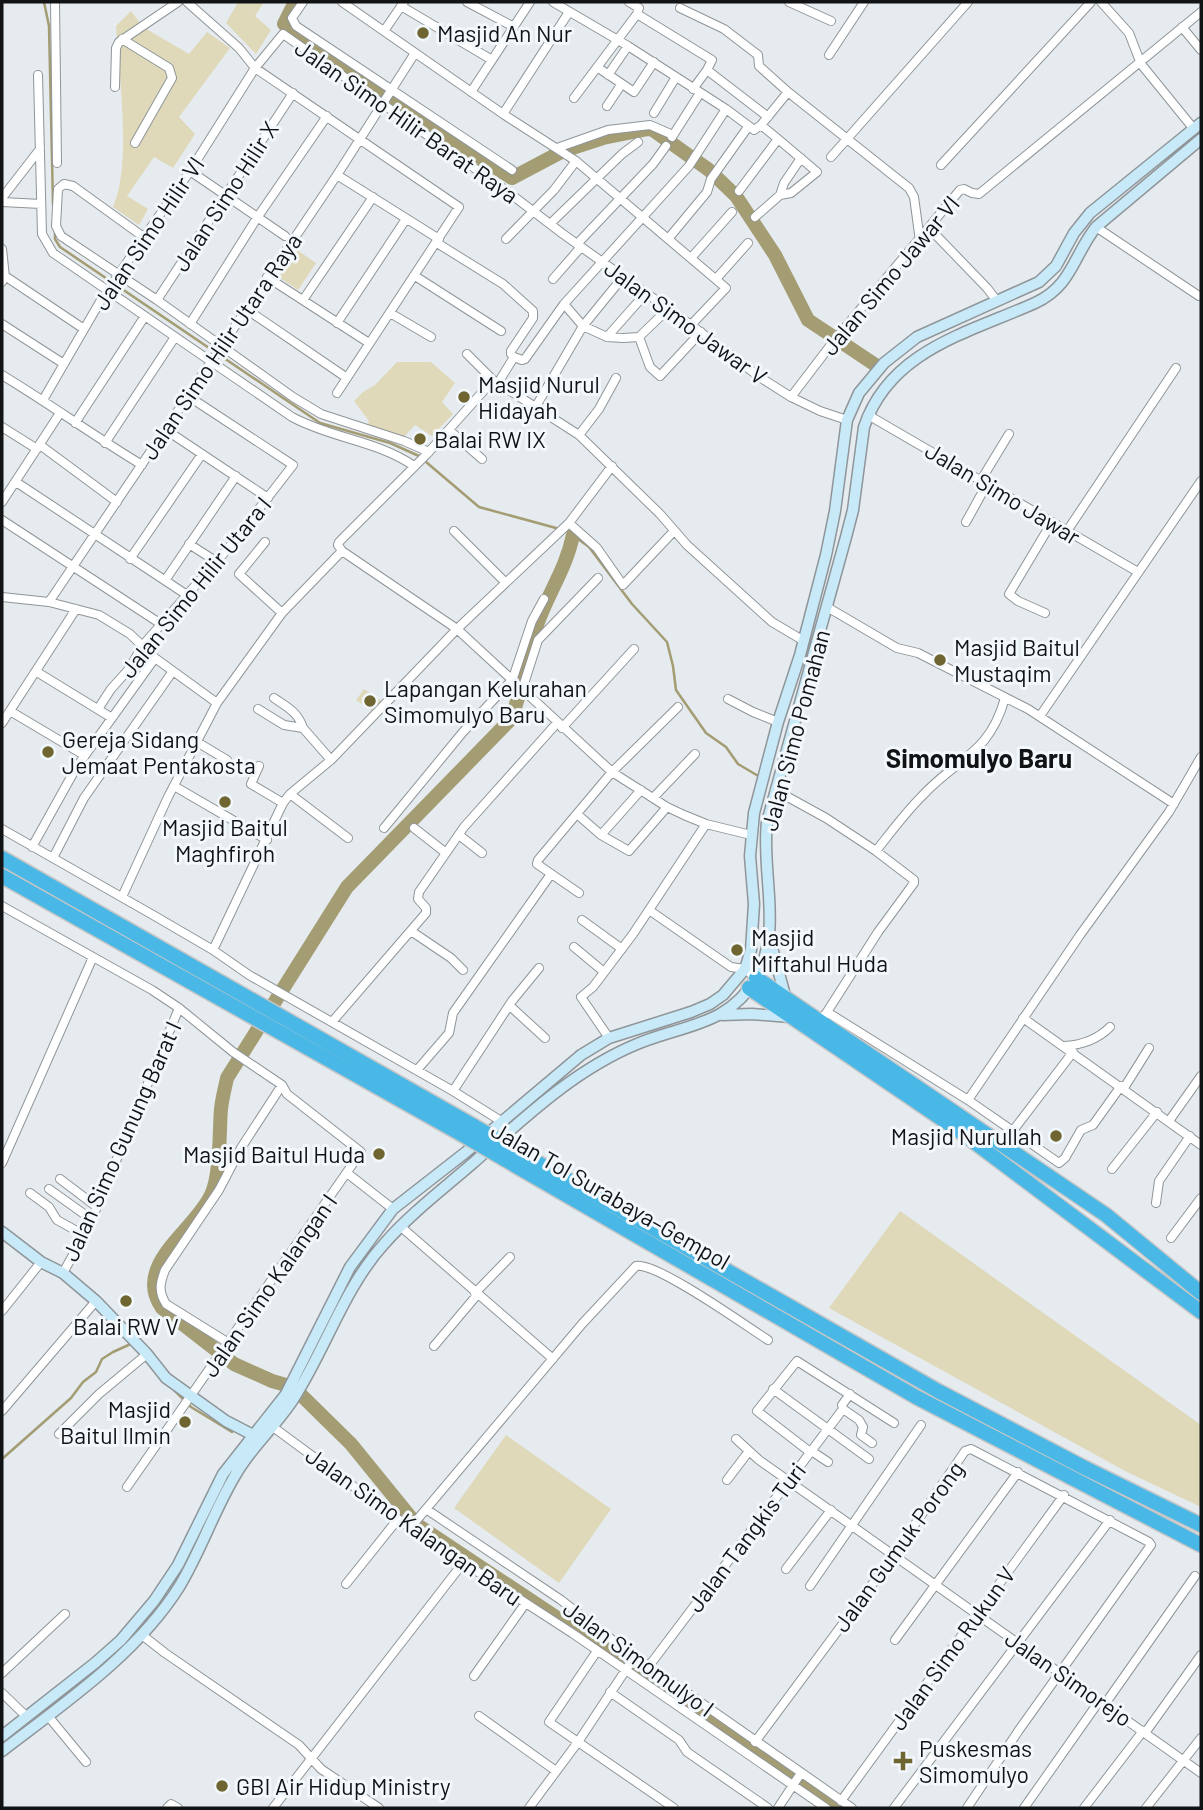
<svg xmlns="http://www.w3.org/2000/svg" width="1203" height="1810" font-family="Barlow,sans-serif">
	<rect width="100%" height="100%" fill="#e5ebee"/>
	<path fill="#dfd9ba" d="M238,2H264L255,16L271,30L256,54L226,23Z
		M131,11L143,27L189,54L207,32L230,48L179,117L195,134L173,168L154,157L127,196L148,209L139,225L113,207C132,164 119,75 116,26Z
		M297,250L316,263L298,290L279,277Z
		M397,362H431L455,383L442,402L453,414L432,436L415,425L401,440L366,429L369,421L354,401L363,392L375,385Z
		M364,689L383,702L375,713L356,700Z
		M900,1211L1201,1425V1507L1127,1472L829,1308Z
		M506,1435L611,1509L559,1583L454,1508Z"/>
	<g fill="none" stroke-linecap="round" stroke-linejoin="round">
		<path stroke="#a49c73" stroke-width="2.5" d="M44,2L49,26L53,204
			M55,232V239L60,247L320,423L390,443L419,456L479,507L567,531L589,547L632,604L667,642L673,666L676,690L706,733L726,747L738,764L760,777
			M174,1390L191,1407L232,1432
			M2,1459L71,1398L83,1382L96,1372L102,1359L113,1352L133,1343"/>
		<path stroke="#a49c73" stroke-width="14" d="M295,2L284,24L306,37L416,117L512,178L563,151L603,138L648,129L653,130L709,170L736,196L775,255L808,320L874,364
			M573,535C566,569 548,593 537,625C526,656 523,689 511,719L347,887L227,1078C225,1088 222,1099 221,1109C219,1132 221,1174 211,1195C195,1230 132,1265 162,1308L234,1364L272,1381L293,1387L351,1444L416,1524L700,1713L836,1808"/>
		<g stroke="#8f9598" stroke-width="10">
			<path id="street" d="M55,2L57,163
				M187,2L239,48L255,68L459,207L337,393
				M303,2L292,18L296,26L512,170
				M342,2L503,114L576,161L726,288L691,325
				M467,2L514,27
				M553,2L628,46L726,109L754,130L761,125L788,92L909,188L914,197L920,241
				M789,2L831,21
				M1101,2L1129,33L1141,64L1193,128
				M401,6L492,60
				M680,8L724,29L758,55L759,66L788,92
				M637,14L712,60L707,70L768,117
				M1182,27L1201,50
				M384,31L404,2
				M122,39L169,68L172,78L135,143
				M829,55L864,2
				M597,67L634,92L654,62
				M38,75L42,234L53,253L292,417C333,439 376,440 414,466
				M608,75L628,46
				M115,87L116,48L119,42L178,2
				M693,89L707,70
				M471,92L530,2
				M574,98L637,14L639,8L629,2
				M607,106L621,85
				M654,113L676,77
				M503,114L569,12
				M672,137L700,93
				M557,148L608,130L650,125L673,135
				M831,157L968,2
				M941,165L1091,2
				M190,171L285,236
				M337,175L439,239
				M739,191L778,139L761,125
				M780,195L784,183L801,158
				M2,198L40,149
				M2,202L41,204
				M755,217L780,195L791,193L817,172L778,139
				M550,224L622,154L638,142
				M1096,227L1199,296
				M930,229L987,288L997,301
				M145,238L73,186L64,184L58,189L56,226L61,236L157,300L293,397L321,414L404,441L429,452
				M506,239L554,190L576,161
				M668,239L707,192L711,179L748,127
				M437,243L503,284L533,311V318L511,351V354L514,357
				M577,244L653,164L666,146
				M2,249L5,277L2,282
				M691,258L732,212
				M2,274L84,329
				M415,276L501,331
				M267,277L369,343
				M553,279L581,247
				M716,279L748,243
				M157,300L293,93
				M303,300L373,197
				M564,304L583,326L607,337L623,338L639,337L668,309
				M246,309L347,378
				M390,313L431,337
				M337,323L406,219
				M2,324L64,364
				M190,324L257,218L327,116
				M607,337L646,293
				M639,337L650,367L660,376L701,332
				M467,354L494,381
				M2,375C50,404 94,436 142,465
				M498,383L579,435L660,514L687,545L772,622L804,641
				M498,383L514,357L522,360L525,359L564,304L689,166L726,109
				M791,397L833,342L960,190L964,189L972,193L979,194L1201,12
				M43,400L101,300L190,171L255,68L283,34L504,189L563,234L691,325L761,378L791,397L820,411L847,420
				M535,408L583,326L623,277
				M868,415L1138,572
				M75,423L145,316
				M2,427L37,449
				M166,430L268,498
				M449,430L482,459
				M579,435L599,409L616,378
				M105,443L175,337
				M40,445L117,502
				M981,480L1009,434
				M16,482L187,595
				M2,502L60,413
				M2,520L161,624
				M966,522L987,484
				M569,523L597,548L623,585L674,531
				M454,531L505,582
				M1067,531L1176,368
				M265,542L239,574L282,613
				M189,544L217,562
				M342,551L457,629L612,772L667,807L684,815L706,824L751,835
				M342,551L338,545L339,542L427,454L487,387L494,381L498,383
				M130,559L202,454
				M166,579L236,476
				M2,597L49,602L99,615L130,634L155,658L217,703
				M49,602L337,175L415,53
				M827,607L897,648L918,653L1028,709L1174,804
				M1045,613L1018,601L1009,594L1052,522
				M37,672L112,718
				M512,681L532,621L544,599
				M522,690L538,640L598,578
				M274,698C287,707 298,712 303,728
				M728,699L753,712L778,722
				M98,709L111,689L129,669L143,645L231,545L293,465L188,396
				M10,711L84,755
				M1040,716L1201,481
				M2,723L76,609
				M562,728L634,649
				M197,742L227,760
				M331,760L457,629L569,523L612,466
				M259,766L251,784L283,803
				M174,786L267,840
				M641,790L601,835L629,851L667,807
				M775,790L826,818L876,851C891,832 905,813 922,796C958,757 989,755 1005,698
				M290,794L348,838
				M653,798L695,754
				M577,814L601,835
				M384,828L463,732L512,680
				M414,828L446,853
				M2,829L153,915L213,950L249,975L453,1091L501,1121
				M459,835L482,853
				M32,847L76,768L155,658
				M53,858L84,798L173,671
				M579,893L537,864L538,860L612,772L678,707
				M122,897L168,797L217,703L282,613L342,551
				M2,906L152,990L179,1008L233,1052L282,1085L287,1094L361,1152L127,1487
				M649,910L731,967L745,969L756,978
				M582,920L622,949
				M411,931L451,958L463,970
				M574,947L604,972
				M213,950L283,803L290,794L331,760L303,728L284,725L258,709
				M510,1006L545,1038
				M827,1012L878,932L914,883V880L876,851
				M1023,1018L1201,1145
				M332,1022L426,913V908L418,899L419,892L464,827L557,723
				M818,1023L827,1012L968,1100L1059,1163L1065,1158L1081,1130L1093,1125L1121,1086
				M609,1038L581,997L593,987L633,934L706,824
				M1064,1046C1082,1045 1097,1040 1110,1027
				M417,1070L449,1033L453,1013L551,874
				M1124,1088L1149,1048
				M453,1091L512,1001L539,968
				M968,1100L1080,935L1169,812L1201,757
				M1169,1121L1201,1076
				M1012,1132L1073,1052
				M2,1163L93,957
				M1112,1169L1157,1112
				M347,1173L393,1209
				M60,1179L97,1207
				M49,1189L91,1219
				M30,1193L49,1207L57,1220L84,1235
				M1156,1203L1159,1181L1190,1136
				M400,1226L553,1359
				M1171,1238L1201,1198
				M63,1273L84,1235L97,1207L179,1008
				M475,1293L510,1257
				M2,1311L41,1262
				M227,1342L166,1304C158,1291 160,1283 165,1270L219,1190L241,1148L282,1085
				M434,1346L477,1295
				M773,1389L869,1459
				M843,1409L859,1420L863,1427L861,1435L872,1443
				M2,1411L96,1301
				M273,1427L410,1528L572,1633L826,1808
				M59,1434L99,1394L147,1354
				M736,1439L759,1460L1201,1773
				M810,1450L828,1462
				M810,1452L757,1411L797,1361L894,1423
				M727,1480L749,1451
				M426,1509L561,1600L620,1646L852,1808
				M410,1528L582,1324L636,1266C657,1262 746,1326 768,1340
				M786,1569L831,1510
				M346,1584L398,1519
				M810,1586L921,1425
				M142,1635L165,1653L299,1745L321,1769L379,1808
				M895,1640L1018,1472
				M597,1651L549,1722L674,1808
				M649,1666L843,1409L842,1405L850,1394
				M2,1673L65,1614
				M474,1676L525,1604
				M610,1692L679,1740L687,1752L768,1808
				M2,1693L27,1717
				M1105,1704L1195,1576
				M48,1716L86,1762
				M479,1716L556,1771
				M1145,1733L1201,1655
				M755,1742L894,1555L965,1451L971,1449L1149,1542L1151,1545L1019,1730L967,1808
				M841,1801L1064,1495
				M167,1808L171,1804L178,1808
				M273,1808L463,1563
				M529,1808L578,1742L635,1656
				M778,1808L801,1773
				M894,1808L1110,1520
				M1024,1808L1100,1700
				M1084,1808L1143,1731
				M1146,1808L1201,1738"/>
		</g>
		<g stroke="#8f9598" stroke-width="13">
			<path id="secondary" d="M771,944L786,999
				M722,1015L752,1014L790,1017
				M2,1232L41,1262L63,1273L96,1301L147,1354L166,1378L226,1421L253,1435
				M2,1736L95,1663L121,1640L154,1601L178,1565L223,1474L286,1394L350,1267L393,1209L466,1152L581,1055L609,1038L691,1012L710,1004L723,995L745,969L751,950L754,904L750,856L754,813L778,722L800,655L826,555L835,511L847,420L859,393L884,363L917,337L1039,282L1056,266L1074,233L1090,213L1201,123
				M2,1751C63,1704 137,1654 179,1587C201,1551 214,1510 236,1474C252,1446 277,1425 294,1398C326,1348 344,1288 384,1244C410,1214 443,1189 473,1163C524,1118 574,1070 637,1044C682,1025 729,1026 756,978C783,930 761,873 767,822L846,537L853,510L864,427C890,350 968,333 1035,303C1072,286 1073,256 1096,227L1201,139"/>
		</g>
		<g stroke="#c6c6c7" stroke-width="17">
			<path id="highway" d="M2,858L474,1126
				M2,876L468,1138
				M756,978L1106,1215L1201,1293
				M749,988L958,1130L1201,1312
				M512,1148L938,1391L1083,1467L1201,1525
				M504,1159L916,1397L1201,1545"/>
		</g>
		<use href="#street" stroke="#fff" stroke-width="8"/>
		<use href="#secondary" stroke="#c8eaf8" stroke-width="10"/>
		<use href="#highway" stroke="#49b8e6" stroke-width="14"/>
		<g stroke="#c6c6c7" stroke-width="17" stroke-linecap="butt">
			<path id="highway-bridge" d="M474,1126L512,1148
				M468,1138L504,1159"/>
		</g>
		<use href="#highway-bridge" stroke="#49b8e6" stroke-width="14"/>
	</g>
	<g fill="#6e6531" stroke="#f2f8fc" stroke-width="2.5">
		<circle cx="423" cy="33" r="7"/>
		<circle cx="464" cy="397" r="7"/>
		<circle cx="420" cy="439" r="7"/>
		<circle cx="940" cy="660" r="7"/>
		<circle cx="370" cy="701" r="7"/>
		<circle cx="48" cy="752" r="7"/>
		<circle cx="225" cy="802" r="7"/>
		<circle cx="737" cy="950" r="7"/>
		<circle cx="1056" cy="1136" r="7"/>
		<circle cx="379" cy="1154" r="7"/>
		<circle cx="126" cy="1301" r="7"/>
		<circle cx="185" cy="1422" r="7"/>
		<path d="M899.5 1750.5h7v7h7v7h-7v7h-7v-7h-7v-7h7z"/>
		<circle cx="222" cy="1786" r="7"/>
	</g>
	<g text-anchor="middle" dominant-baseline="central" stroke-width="6" stroke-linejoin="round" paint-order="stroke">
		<g font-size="23" fill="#111314" stroke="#f2f8fc" text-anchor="start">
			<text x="437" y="33">Masjid An Nur</text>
			<text x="478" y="384">Masjid Nurul<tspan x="478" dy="26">Hidayah</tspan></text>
			<text x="434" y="439">Balai RW IX</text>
			<text x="954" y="647">Masjid Baitul<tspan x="954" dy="26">Mustaqim</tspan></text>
			<text x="384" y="688">Lapangan Kelurahan<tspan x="384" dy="26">Simomulyo Baru</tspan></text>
			<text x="62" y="739">Gereja Sidang<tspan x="62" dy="26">Jemaat Pentakosta</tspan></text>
			<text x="225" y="827" text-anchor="middle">Masjid Baitul<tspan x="225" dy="26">Maghfiroh</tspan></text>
			<text x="751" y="937">Masjid<tspan x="751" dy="26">Miftahul Huda</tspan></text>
			<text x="1042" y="1136" text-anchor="end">Masjid Nurullah</text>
			<text x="365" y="1154" text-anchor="end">Masjid Baitul Huda</text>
			<text x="126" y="1326" text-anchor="middle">Balai RW V</text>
			<text x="171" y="1409" text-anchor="end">Masjid<tspan x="171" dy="26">Baitul Ilmin</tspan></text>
			<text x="919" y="1748">Puskesmas<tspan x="919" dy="26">Simomulyo</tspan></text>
			<text x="236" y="1786">GBI Air Hidup Ministry</text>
		</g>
		<g font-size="23" fill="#111314" stroke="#f2f8fc">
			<text transform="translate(407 121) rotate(35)">Jalan Simo Hilir Barat Raya</text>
			<text transform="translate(225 196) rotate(-57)">Jalan Simo Hilir X</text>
			<text transform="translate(148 233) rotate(-56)">Jalan Simo Hilir VI</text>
			<text transform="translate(890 275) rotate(-50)">Jalan Simo Jawar VI</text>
			<text transform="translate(686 322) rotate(36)">Jalan Simo Jawar V</text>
			<text transform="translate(221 346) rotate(-56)">Jalan Simo Hilir Utara Raya</text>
			<text transform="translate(1003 493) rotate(31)">Jalan Simo Jawar</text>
			<text transform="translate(195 587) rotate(-51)">Jalan Simo Hilir Utara I</text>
			<text transform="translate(795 730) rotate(-75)">Jalan Simo Pomahan</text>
			<text transform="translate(121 1141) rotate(-66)">Jalan Simo Gunung Barat I</text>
			<text transform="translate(611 1195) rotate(30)">Jalan Tol Surabaya–Gempol</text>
			<text transform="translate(269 1285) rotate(-55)">Jalan Simo Kalangan I</text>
			<text transform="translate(414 1526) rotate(35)">Jalan Simo Kalangan Baru</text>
			<text transform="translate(746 1537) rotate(-53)">Jalan Tangkis Turi</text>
			<text transform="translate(898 1546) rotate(-54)">Jalan Gumuk Porong</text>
			<text transform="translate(952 1648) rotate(-54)">Jalan Simo Rukun V</text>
			<text transform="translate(639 1658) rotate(36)">Jalan Simomulyo I</text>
			<text transform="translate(1069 1678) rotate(35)">Jalan Simorejo</text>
		</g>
		<g font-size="26" font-weight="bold" fill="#111314" stroke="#f2f8fc">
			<text x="979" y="757">Simomulyo Baru</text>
		</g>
	</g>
	<rect width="1203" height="1810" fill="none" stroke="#111314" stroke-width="7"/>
</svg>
